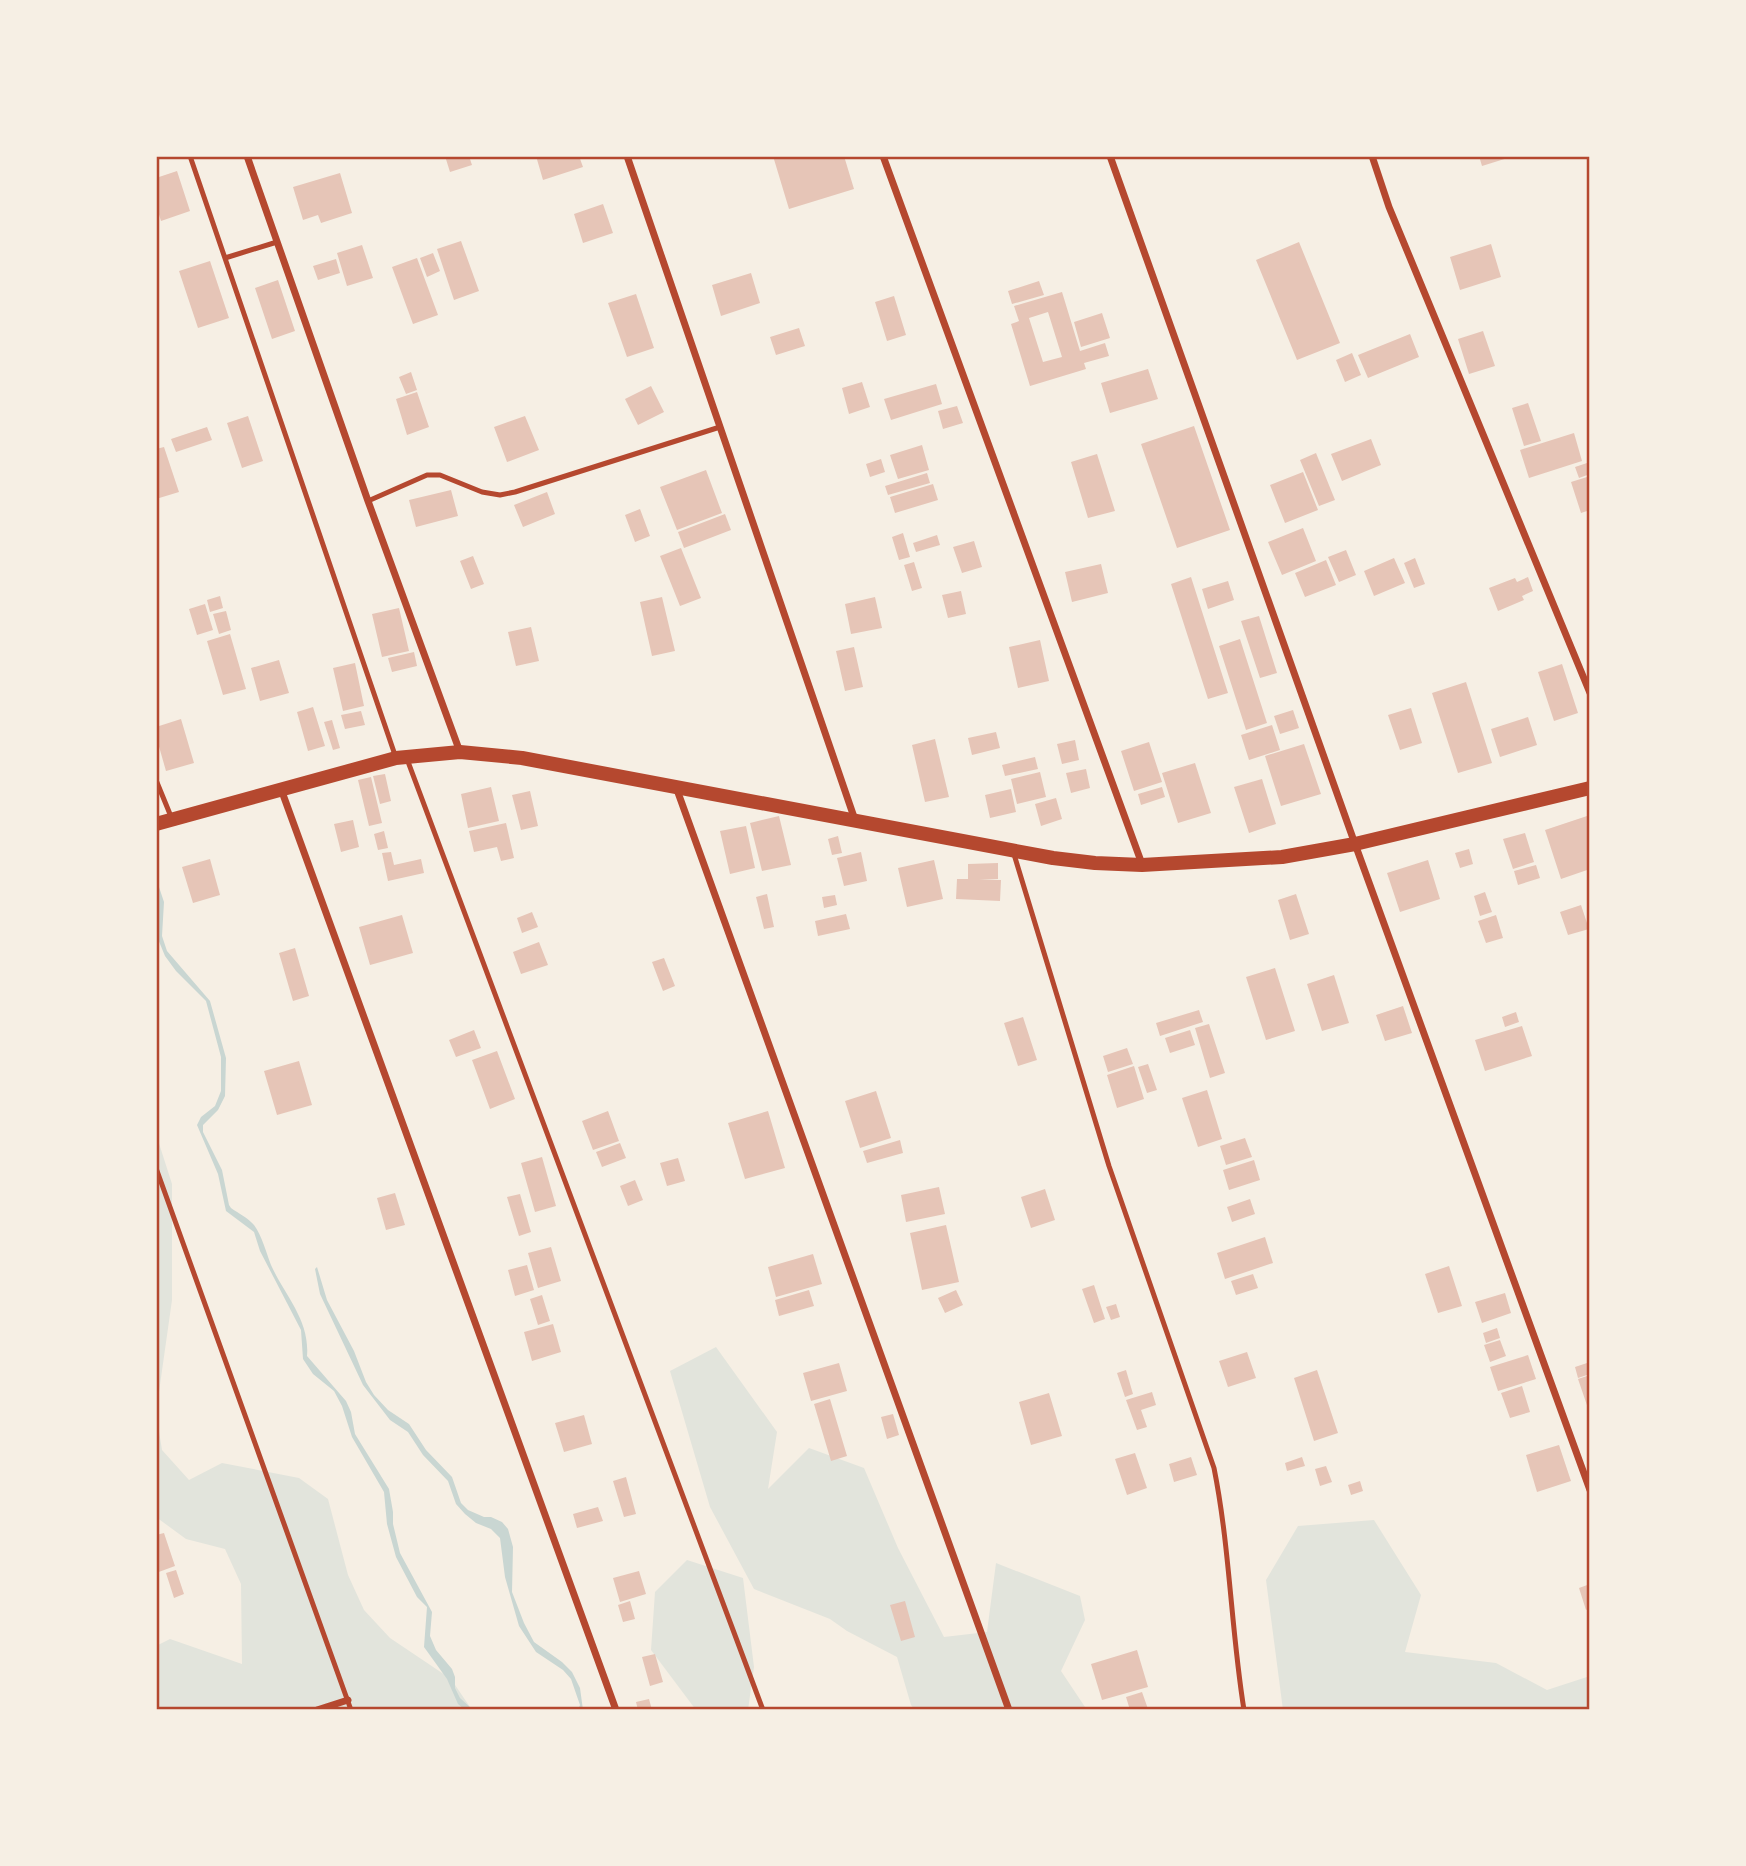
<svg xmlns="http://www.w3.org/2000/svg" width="1746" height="1866" font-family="Helvetica,sans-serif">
	<rect width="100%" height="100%" fill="#f6efe4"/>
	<path fill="#e2e4dc" d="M156,1134L172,1184V1300L156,1413L162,1450L189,1480L222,1463L299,1478L328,1499L348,1575L364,1610L390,1638L451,1679L472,1710H156V1646L170,1639L242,1664L241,1584L225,1549L186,1539L156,1517Z
		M716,1347L777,1432L768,1489L809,1448L864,1468L898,1548L944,1637L987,1632L996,1563L1080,1596L1085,1620L1061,1671L1087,1710H915L911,1705L897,1657L847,1631L830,1619L754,1589L710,1507L670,1371Z
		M1374,1520L1421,1595L1405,1652L1496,1663L1547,1690L1590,1676V1710H1283L1266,1580L1298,1526Z
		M687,1560L743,1578L754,1667L748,1710H696L651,1650L655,1592Z"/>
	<path fill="#c9d6d2" d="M156,878L164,902L162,936L167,951L210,1001L226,1058L225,1096L218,1110L203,1125V1132L222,1170L229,1205L231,1208C238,1213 248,1218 254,1225C262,1236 266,1252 271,1265C285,1296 310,1320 307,1356L346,1401L351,1412L355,1434L389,1489L393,1512V1524L400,1553L432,1612L430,1636L436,1650L452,1669L455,1677V1688L460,1698L473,1710H465L458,1704L447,1679L424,1647L427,1607L417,1597L396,1557L387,1524L384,1492L352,1437L342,1406L334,1391L313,1374L303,1359L301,1330L260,1251L254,1232L226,1211L218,1174L197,1125L201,1117L215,1106L221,1091V1057L206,1001L176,971L165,956L158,939Z
		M317,1267L327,1300L354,1351L366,1382L374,1395L388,1410L409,1424L426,1450L452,1477L461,1503L468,1510L484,1517H491L502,1522L508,1529L513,1547L512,1592L524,1623L534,1642L562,1662L572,1672L580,1688L583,1710H578L580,1705L571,1679L563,1670L536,1652L519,1626L505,1577L500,1538L491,1529L476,1523L465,1514L456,1504L448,1481L423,1455L408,1432L390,1420L363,1385L320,1294L315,1269Z"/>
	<path fill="#e6c5b7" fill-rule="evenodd" d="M445,156H469L472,165L450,172Z
		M536,156H579L583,167L543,180Z
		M773,156H844L854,189L789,209Z
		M1479,156H1514L1482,166Z
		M177,171L190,211L161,221L156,205V178Z
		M340,173L352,213L321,223L318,215L303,220L293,187Z
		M603,204L613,233L583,243L574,214Z
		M461,241L479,291L454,300L437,249Z
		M1299,242L1340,343L1297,360L1256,260Z
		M1491,244L1501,277L1460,290L1450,257Z
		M362,245L373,278L347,286L337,253Z
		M433,253L440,271L427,277L420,258Z
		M417,258L438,315L413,324L392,267Z
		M336,259L340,273L318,280L313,266Z
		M210,261L229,318L198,328L179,271Z
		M751,273L760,303L721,316L712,285Z
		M278,280L295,331L272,339L255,288Z
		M1039,281L1044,295L1012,304L1008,291Z
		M1062,292L1080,351L1105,343L1109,356L1084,363L1086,369L1030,386L1011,324L1019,321L1014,306ZM1048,312L1062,357L1043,362L1029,318Z
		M636,294L654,348L627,357L608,303Z
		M894,296L906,335L887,341L875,302Z
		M1102,313L1110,338L1081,347L1074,322Z
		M799,328L805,346L776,355L770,337Z
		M1483,331L1495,366L1469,374L1458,339Z
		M1410,334L1419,357L1368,378L1358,355Z
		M1352,353L1361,375L1345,382L1336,360Z
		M1148,369L1158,399L1110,413L1101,383Z
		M411,372L417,390L406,394L399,377Z
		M862,382L870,407L849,414L842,388Z
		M936,384L942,404L891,420L884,399Z
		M651,386L664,412L638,425L625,399Z
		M417,392L429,427L407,435L396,399Z
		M1528,403L1541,441L1524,446L1512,408Z
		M957,406L963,423L943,429L938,411Z
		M248,416L263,461L242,468L227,423Z
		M525,416L539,450L507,462L494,427Z
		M1194,426L1230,530L1177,548L1141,444Z
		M207,427L212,440L176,452L171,439Z
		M1574,433L1582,461L1529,478L1520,450Z
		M1371,439L1381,465L1342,481L1331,454Z
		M922,445L929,470L898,479L890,455Z
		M164,447L179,492L156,499V449Z
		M1316,453L1335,500L1319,506L1300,460Z
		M1097,454L1115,511L1088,518L1071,462Z
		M881,459L885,472L870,477L866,464Z
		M1590,462V474L1579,478L1575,467Z
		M706,470L722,513L677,530L660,487Z
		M1303,472L1318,510L1285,523L1270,485Z
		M927,473L930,483L888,495L885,486Z
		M1587,477L1590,488V510L1581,513L1571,482Z
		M933,484L938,500L895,513L890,497Z
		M451,490L458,516L416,527L409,500Z
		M547,492L555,514L523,527L514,505Z
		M640,509L650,536L635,542L625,515Z
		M725,514L731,530L684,548L678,532Z
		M1303,528L1316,561L1282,575L1268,542Z
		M903,533L910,557L899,560L892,537Z
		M937,535L940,545L916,552L913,543Z
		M974,541L982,567L962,573L953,547Z
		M681,548L701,598L680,606L660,556Z
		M1346,550L1356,575L1339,582L1328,557Z
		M473,556L484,584L471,589L460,561Z
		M1394,558L1405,583L1374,596L1364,571Z
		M1415,558L1425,584L1414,588L1404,563Z
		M1326,560L1336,585L1305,597L1295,573Z
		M914,562L922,588L912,591L904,565Z
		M1101,564L1108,593L1072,602L1065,572Z
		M1191,577L1228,693L1208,699L1171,584Z
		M1528,577L1533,591L1522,596L1524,600L1498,611L1489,588L1515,578L1517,582Z
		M1228,581L1234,600L1208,609L1202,589Z
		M961,591L966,614L948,618L942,595Z
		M220,596L223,608L210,612L207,600Z
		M662,597L675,651L652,656L640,602Z
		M875,597L882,628L851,634L845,604Z
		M205,604L213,630L197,635L189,609Z
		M399,608L409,651L382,657L372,614Z
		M226,611L231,630L219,634L213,614Z
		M1259,616L1277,673L1260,678L1241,621Z
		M531,627L539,661L516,666L508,632Z
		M230,634L246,689L223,695L207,641Z
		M1240,639L1267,723L1246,730L1219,646Z
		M1040,640L1049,681L1018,688L1009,647Z
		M854,647L863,687L845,691L836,651Z
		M414,652L417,666L392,672L388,658Z
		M279,660L289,693L260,701L251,668Z
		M355,663L364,706L343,711L333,668Z
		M1562,664L1578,713L1554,721L1538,672Z
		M1466,682L1492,763L1458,773L1432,693Z
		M313,707L325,746L308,751L297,712Z
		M1411,708L1422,743L1400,750L1388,715Z
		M1293,710L1299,728L1280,734L1274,716Z
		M361,711L365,725L345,729L341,715Z
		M1528,717L1537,745L1500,757L1491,729Z
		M181,719L194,763L166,771L156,736V727Z
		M332,720L340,748L333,750L324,722Z
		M1272,725L1280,750L1249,760L1241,735Z
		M996,732L1000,748L972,755L968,738Z
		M935,739L949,797L925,802L912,745Z
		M1075,740L1079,760L1062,764L1057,744Z
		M1149,742L1162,782L1134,791L1121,751Z
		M1304,744L1321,794L1281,806L1265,756Z
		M1035,757L1038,769L1005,776L1002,765Z
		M1195,763L1211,813L1178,823L1162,773Z
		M1086,769L1090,788L1071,793L1066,773Z
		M1040,772L1046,797L1017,804L1011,779Z
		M385,774L391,801L380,804L373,776Z
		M371,777L382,823L369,826L358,780Z
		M1262,779L1276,824L1249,833L1234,787Z
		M491,787L499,821L468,828L461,794Z
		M1162,787L1165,797L1141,805L1138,794Z
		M1011,789L1016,812L990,818L985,795Z
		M530,791L538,826L521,830L512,795Z
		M1056,798L1062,819L1041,826L1035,804Z
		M1590,815V869L1561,879L1545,830Z
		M779,816L791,865L762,871L750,823Z
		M353,820L359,847L341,852L334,824Z
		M506,823L514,858L501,861L497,847L474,852L469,831Z
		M746,826L755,868L730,874L720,831Z
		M384,831L388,848L378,850L374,834Z
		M1525,833L1534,862L1513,869L1503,839Z
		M838,836L842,853L832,855L828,839Z
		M1469,849L1473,864L1460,868L1455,853Z
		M391,852L394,865L421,859L424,873L388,881L382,853Z
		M861,852L867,881L844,886L837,858Z
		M210,859L220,895L193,903L182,867Z
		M934,860L943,899L907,907L898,868Z
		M1428,860L1440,899L1400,912L1387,873Z
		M998,863V879L979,880H1001L1000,901L956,899L957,879H968V864Z
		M1536,865L1540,878L1518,885L1514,871Z
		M1485,892L1492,912L1480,916L1474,896Z
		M767,894L774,927L764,929L756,897Z
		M1296,894L1309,934L1290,940L1278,900Z
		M835,895L837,905L824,908L822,897Z
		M1581,905L1589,929L1568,935L1560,912Z
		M532,912L538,927L522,933L517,918Z
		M846,914L850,929L818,936L815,921Z
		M402,915L413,953L370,965L359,927Z
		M1496,915L1503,938L1486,943L1478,921Z
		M539,942L548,965L521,974L513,952Z
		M295,948L309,996L293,1001L279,953Z
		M664,958L675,986L663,991L652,962Z
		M1275,968L1295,1031L1266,1040L1246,977Z
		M1334,975L1349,1023L1322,1031L1307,984Z
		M1403,1006L1412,1033L1385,1041L1376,1015Z
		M1199,1010L1203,1022L1160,1036L1156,1023Z
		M1516,1012L1519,1022L1505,1027L1502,1017Z
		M1023,1017L1037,1060L1018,1066L1004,1023Z
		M1209,1024L1225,1073L1210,1078L1195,1028Z
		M1522,1026L1532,1056L1485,1071L1475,1040Z
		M474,1030L481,1048L456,1057L449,1040Z
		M1190,1030L1195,1045L1170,1053L1165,1038Z
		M1127,1048L1133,1064L1108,1072L1103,1056Z
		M497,1051L515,1099L490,1109L472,1060Z
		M299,1061L312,1105L277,1115L264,1071Z
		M1148,1064L1157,1090L1147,1093L1138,1067Z
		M1134,1066L1144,1099L1117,1108L1107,1075Z
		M1207,1090L1222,1139L1198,1147L1182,1098Z
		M876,1091L891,1138L860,1148L845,1101Z
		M608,1111L619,1141L593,1150L582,1121Z
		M768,1111L785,1168L745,1179L728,1123Z
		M1245,1138L1252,1157L1226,1165L1220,1146Z
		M900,1140L903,1153L867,1163L863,1151Z
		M620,1143L626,1158L602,1167L596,1152Z
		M542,1157L556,1206L535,1212L521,1163Z
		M678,1158L685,1181L667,1186L660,1163Z
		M1254,1160L1260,1180L1229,1190L1223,1170Z
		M635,1180L643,1200L628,1206L620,1186Z
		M939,1187L945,1214L906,1222L901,1195Z
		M1045,1189L1055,1220L1031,1228L1021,1197Z
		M395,1193L405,1225L386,1230L377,1198Z
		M520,1194L531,1232L519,1236L507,1197Z
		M1250,1199L1255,1214L1232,1222L1227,1207Z
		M946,1225L959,1282L922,1290L910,1233Z
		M1265,1237L1273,1263L1225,1279L1217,1253Z
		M551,1247L561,1281L538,1288L528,1253Z
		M813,1254L822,1284L776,1297L768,1267Z
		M527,1265L534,1290L515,1296L508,1270Z
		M1449,1266L1462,1306L1438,1313L1425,1274Z
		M1253,1274L1258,1288L1236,1295L1231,1281Z
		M1094,1285L1105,1319L1094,1323L1082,1289Z
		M809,1290L814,1306L779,1316L775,1300Z
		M956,1290L963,1305L945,1313L938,1298Z
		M1505,1293L1511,1313L1482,1323L1475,1302Z
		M542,1295L550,1321L538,1325L530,1299Z
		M1116,1304L1120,1317L1111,1320L1106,1307Z
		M553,1324L561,1352L532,1361L524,1332Z
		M1497,1328L1500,1338L1486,1343L1483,1333Z
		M1500,1340L1506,1356L1490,1362L1484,1345Z
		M1247,1352L1256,1378L1228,1387L1219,1361Z
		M1528,1355L1536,1379L1498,1391L1490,1367Z
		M1590,1362V1374L1578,1378L1575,1367Z
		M839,1363L847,1391L811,1401L803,1373Z
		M1126,1370L1133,1394L1125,1397L1117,1373Z
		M1317,1370L1338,1433L1314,1441L1294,1378Z
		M1590,1375V1414L1578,1379Z
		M1522,1386L1530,1412L1510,1418L1501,1393Z
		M1152,1392L1156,1405L1141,1410L1147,1427L1137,1430L1126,1400Z
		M1049,1393L1062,1436L1031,1445L1019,1402Z
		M830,1399L847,1456L831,1461L814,1404Z
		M893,1414L899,1435L887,1439L881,1417Z
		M584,1415L592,1444L564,1452L555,1423Z
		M1559,1445L1571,1481L1537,1492L1526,1455Z
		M1135,1453L1147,1488L1127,1495L1115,1459Z
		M1191,1457L1197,1475L1174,1482L1169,1464Z
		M1302,1457L1305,1466L1287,1471L1285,1463Z
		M1326,1466L1332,1482L1320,1486L1315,1469Z
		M626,1477L636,1514L624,1517L613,1481Z
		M1360,1481L1363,1491L1351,1495L1348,1485Z
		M598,1507L603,1521L577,1528L573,1514Z
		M164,1533L175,1566L156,1573V1535Z
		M176,1570L184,1594L174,1598L166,1573Z
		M639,1571L646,1594L620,1602L613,1578Z
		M1590,1584V1608L1586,1610L1579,1588Z
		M630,1601L635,1619L623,1622L618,1605Z
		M905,1601L915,1637L901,1641L890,1605Z
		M1137,1650L1148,1687L1102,1700L1091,1664Z
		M655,1654L663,1682L650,1686L642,1657Z
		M1142,1692L1148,1709L1130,1710L1126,1697Z
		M649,1699L652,1710H638L636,1702Z"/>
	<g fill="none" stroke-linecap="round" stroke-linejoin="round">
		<path stroke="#b5482f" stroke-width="5" d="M190,156L395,755
			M225,258L277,242
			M368,501L427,475H440L482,492L500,495L515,492L720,427
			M407,759L763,1710
			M156,780L172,819
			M1013,851L1109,1166L1214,1468C1230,1548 1231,1630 1244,1710
			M156,1168L351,1710"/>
		<path stroke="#b5482f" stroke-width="7" d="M247,156L368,501L460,752
			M627,156L855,820
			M883,156L1142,864
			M1110,156L1355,844L1590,1490
			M1372,156L1389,207L1590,693
			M676,787L1009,1710
			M281,789L616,1710
			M317,1710L348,1700"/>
		<path stroke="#b5482f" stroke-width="14" d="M156,824L396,758L460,752L522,758L1053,858L1095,863L1142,865L1282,857L1355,844L1590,788"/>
	</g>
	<rect width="1746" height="1866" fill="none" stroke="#f6efe4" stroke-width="315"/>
	<rect x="158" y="158" width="1430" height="1550" fill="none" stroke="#b5482f" stroke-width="2.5"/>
</svg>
